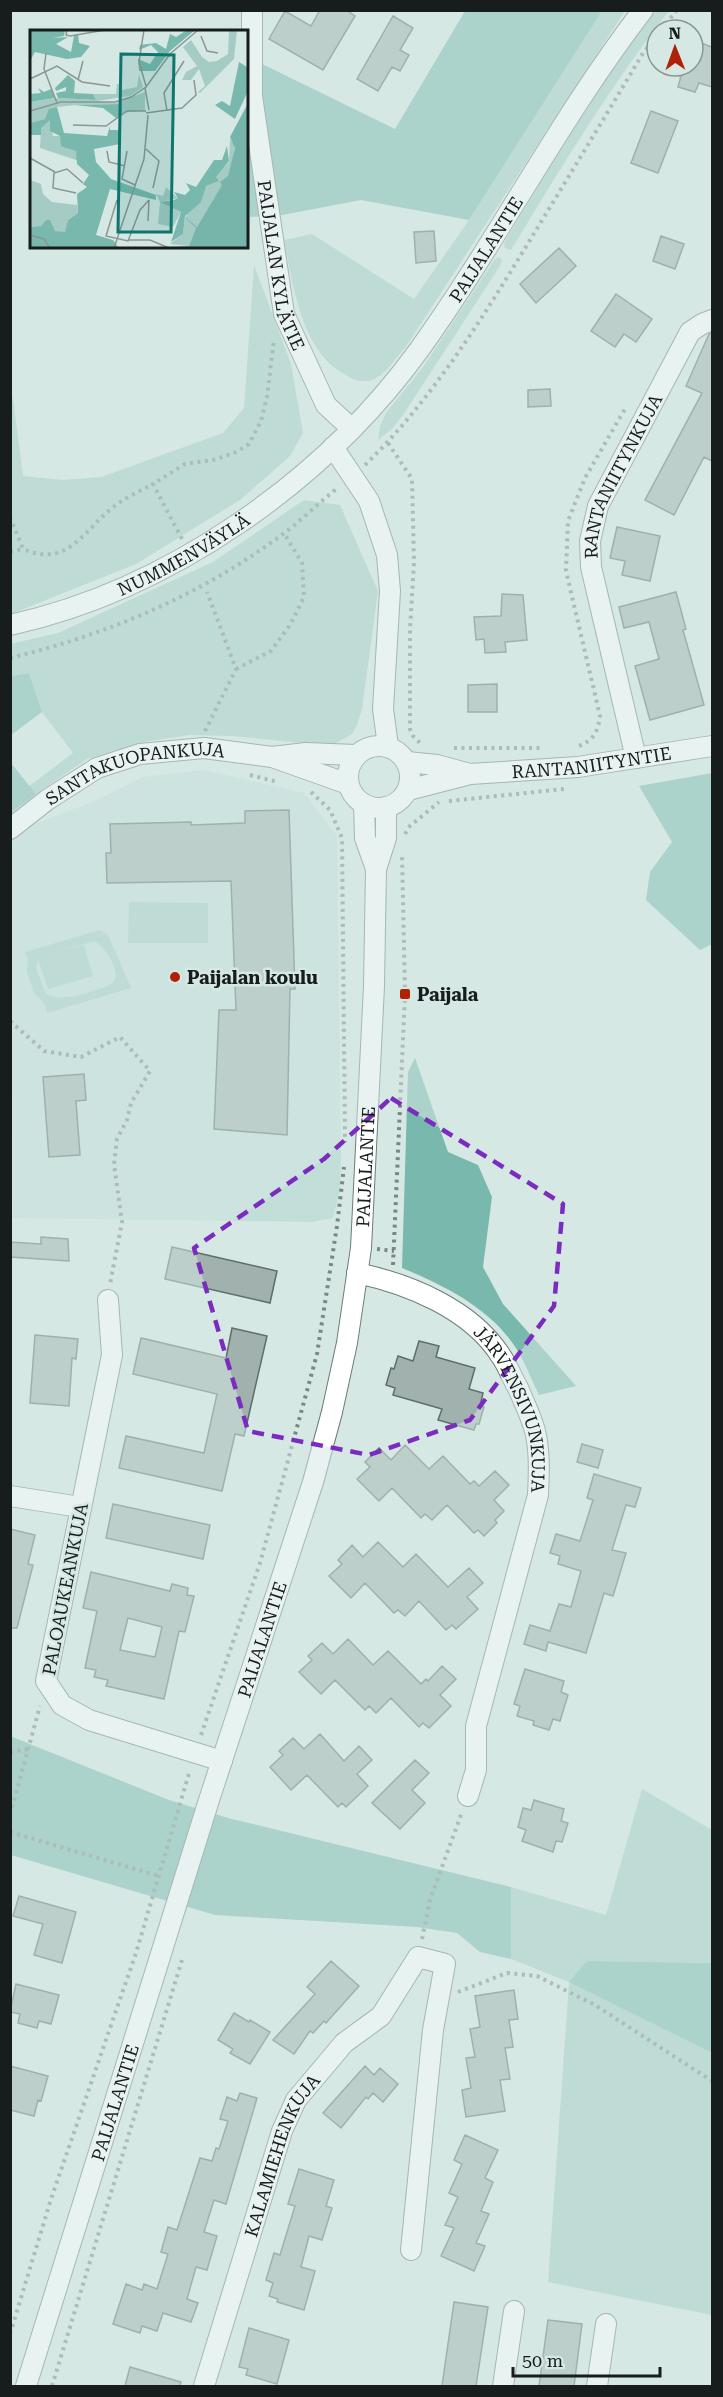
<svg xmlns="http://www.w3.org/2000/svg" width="723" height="2397" font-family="'Roboto Serif',serif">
	<rect width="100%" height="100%" fill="#d6e8e4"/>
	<path fill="#c2ded9" d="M204,770L304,793L337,836L341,1156L340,1189L333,1218L312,1222L13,1218L10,843L34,824L95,801L143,777Z"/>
	<path fill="#a4ccc4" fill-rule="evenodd" d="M602,11H625L405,348C396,357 385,376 372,380C363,383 353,380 346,375C301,352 293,285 284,240L312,234L414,299L469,220Z
		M656,11H669C610,86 561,168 511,250L505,248L504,243C552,164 599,84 656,11Z
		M499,257L502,260L500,266L403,415L392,429L378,440L380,426L386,413L423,367L495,259Z
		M254,265L291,364L303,433L290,456L240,500L136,564L11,614V399H13L23,476L63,480L101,477L223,433L244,408Z
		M304,500L340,505L378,591L362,709L357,725L352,734L336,743L323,745L232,736L189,735L144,742L87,759L36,794L28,787L73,753L42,712L29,673L11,676L10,644L58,633L213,562Z
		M129,902L208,903V943H128Z
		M100,930L108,935L131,988L47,1013L44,1003L34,993L27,972L28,959L25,952ZM94,941C104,945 119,968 115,979C114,982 111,984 108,986C88,992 66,1003 46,994L36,968L38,959L48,989L93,976L84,945L57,952Z
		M642,1789L712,1830V1963L588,1961L570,1982L712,2053V2315L548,2282L569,1982L511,1959V1887L606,1915Z"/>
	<path fill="#79b8ad" d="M465,11H602L469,220L361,200L282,215L250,217L246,169V56L395,129Z
		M29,673L42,712L11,735V676Z
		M11,763L36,794L11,813Z
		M712,773V944L700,950L646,900L650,872L672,842L639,786Z
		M415,1058L448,1152L478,1165L492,1197L483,1267L503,1304L576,1386L539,1395C531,1379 525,1362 516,1348C490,1308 445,1286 402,1268L408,1072Z
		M10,1736L169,1800L228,1818L511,1887V1959L480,1952L457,1933L417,1927L215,1915L11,1855Z
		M587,1961L712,1963V2053L569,1982Z"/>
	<path fill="#a0b1ae" stroke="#5e6e6b" stroke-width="1.5" fill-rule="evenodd" d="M320,10H346L355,16L323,70L269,39L285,11L311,26Z
		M393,16L413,28L400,50L409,55L400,71L392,67L378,91L357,79Z
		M693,40L712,47V87L699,83L695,92L678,87L681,76L658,69L659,66H693Z
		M651,111L678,121L658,173L631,163Z
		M434,231L436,261L416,263L414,232Z
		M661,236L684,244L675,269L653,261Z
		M559,248L576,266L536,303L520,284Z
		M616,294L652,319L636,342L624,334L615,347L591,331Z
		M712,333V461L704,457L674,515L645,500L702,393L686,386L709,334Z
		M550,389L551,406L528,407V390Z
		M617,527L660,536L650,581L622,575L625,561L610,558Z
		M676,592L686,629L683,630L704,705L650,720L635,666L659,659L649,622L624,628L619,607Z
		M502,594L523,595L527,640L505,642L506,652L485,653L484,639L476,640L474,617L501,616Z
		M497,684V712H468V685Z
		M289,810L295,989H290L287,1135L214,1129L219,1010H236L231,881L107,883L106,853H111L110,824L191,822V825L245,823V811Z
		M84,1074L86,1100L76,1101L80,1155L49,1157L43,1077Z
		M41,1237L68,1239L69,1261L10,1257V1242L41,1244Z
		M172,1247L277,1271L270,1303L165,1279Z
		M232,1328L267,1336L244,1436L235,1434L222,1491L119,1468L126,1436L204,1453L217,1394L133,1374L141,1338L226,1358Z
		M35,1335L78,1339L76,1359L72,1358L69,1406L30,1403Z
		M419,1341L439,1346L436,1357L475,1368L469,1389L483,1393L480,1406L484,1407L479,1424H476L474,1430L438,1420L442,1409L393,1395L395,1388L386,1385L391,1368L394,1369L398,1356L413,1361Z
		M582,1444L603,1450L598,1468L577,1462Z
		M405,1445L429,1469L443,1456L470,1484L474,1481L479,1486L495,1471L509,1485L494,1500L504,1511L495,1520L497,1523L484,1536L478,1530L474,1533L447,1505L432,1520L425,1514L421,1518L392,1488L379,1501L357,1479L370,1467L365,1462L379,1448L391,1460Z
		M594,1474L641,1488L635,1507L626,1505L612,1550L626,1553L613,1596L604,1593L586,1653L548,1642L546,1651L524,1644L530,1625L550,1631L559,1604L571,1607L581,1571L558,1564L560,1556L550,1553L556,1534L580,1541L593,1500L587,1498Z
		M113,1504L210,1525L203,1559L106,1538Z
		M10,1529L35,1535L28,1564L33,1565L17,1628H10Z
		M378,1542L403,1567L416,1554L448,1587L469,1568L483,1583L467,1597L478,1609L456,1629L452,1625L446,1630L419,1601L405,1616L398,1610L394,1613L365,1583L351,1598L329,1576L342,1564L338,1560L352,1545L363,1557Z
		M91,1572L170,1591L172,1584L188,1588L187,1595L194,1596L185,1632L179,1631L164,1699L106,1686L108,1680L94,1677L96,1670L85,1668L97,1611L83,1608ZM128,1618L162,1627L155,1657L120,1650Z
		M348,1639L373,1665L388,1651L421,1684L426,1679L428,1681L442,1666L456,1679L440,1695L451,1706L429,1728L423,1723L419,1727L391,1698L376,1713L369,1706L365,1710L335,1680L321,1694L299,1672L312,1660L308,1656L322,1643L333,1654Z
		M525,1669L564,1681L561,1692L568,1695L560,1721L553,1719L549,1730L533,1725L534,1721L517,1716L520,1706L514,1704Z
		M320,1734L344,1761L359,1746L372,1760L357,1774L368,1786L346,1807L342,1803L338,1807L307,1775L291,1790L270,1767L283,1755L279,1751L293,1738L304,1749Z
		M415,1760L429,1773L412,1790L425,1803L400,1829L372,1803Z
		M534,1800L564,1809L561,1821L568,1823L562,1842L556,1841L553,1852L522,1841L526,1830L518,1827L523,1808L531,1810Z
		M19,1896L76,1912L62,1963L34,1955L43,1924L13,1916Z
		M331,1961L359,1986L326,2023L324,2021L313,2033L310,2031L294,2054L273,2040L315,1994L307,1987Z
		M16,1984L59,1995L51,2024L39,2021L37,2028L18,2023L20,2014L10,2012Z
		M514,1990L518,2019L509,2020L513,2047L505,2048L510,2079L500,2080L505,2111L466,2117L462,2090L471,2088L466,2058L475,2057L470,2029L480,2027L475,1996Z
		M234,2013L249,2022L250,2020L270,2032L250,2064L230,2053L233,2049L218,2040Z
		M10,2066L48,2076L41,2101L38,2100L34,2116L10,2110Z
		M365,2066L374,2075L380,2068L398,2084L383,2102L373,2093L368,2099L366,2097L341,2128L323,2113Z
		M240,2093L257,2098L226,2204L214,2200L204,2232L217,2236L207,2270L196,2267L187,2299L198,2303L191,2322L163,2313L157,2331L142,2326L140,2333L113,2324L126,2284L142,2290L144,2284L157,2289L168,2254L161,2252L168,2227L177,2230L200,2158L212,2161L216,2148L219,2149L228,2121L220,2119L227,2097L237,2101Z
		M465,2135L498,2150L485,2178L493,2182L481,2211L489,2214L476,2243L485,2246L474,2271L441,2256L454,2228L445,2225L458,2197L449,2193L462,2164L454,2160Z
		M299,2169L334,2180L326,2206L332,2208L322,2240L309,2236L301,2267L315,2271L304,2310L277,2302L278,2299L269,2296L273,2283L266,2280L274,2253L280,2255L295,2206L288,2204Z
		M454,2302L488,2307L476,2386H442Z
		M548,2320L582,2324L574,2386H539Z
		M249,2328L289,2340L277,2384L246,2375L248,2369L239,2367Z
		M130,2367L181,2382L180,2386H125Z"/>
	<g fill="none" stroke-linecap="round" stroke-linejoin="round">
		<g stroke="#6b7c79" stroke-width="22">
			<g id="minor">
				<path id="s1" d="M252,10V96L284,314L326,405L352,429"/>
				<path d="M333,447L369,501L387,555L390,591L383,709L388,746"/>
				<path id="s2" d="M10,625C169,590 324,481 419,350C498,240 560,118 643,10"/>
				<circle cx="379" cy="777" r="31"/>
				<path d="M275,758L348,784"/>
				<path id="s3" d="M636,758L591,567L590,541L598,506L690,332L702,324L712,320"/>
				<path d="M407,762L437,765L470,774"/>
				<path id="s4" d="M408,790L470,774L578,767L712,746"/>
				<path d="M364,804L365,838L376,869"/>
				<path id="s5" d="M10,829L47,800L97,768L140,754L204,748L272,757L306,753L356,755"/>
				<path id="s6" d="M357,1273C409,1284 471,1309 501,1356C508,1366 512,1378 518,1388C524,1402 531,1416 535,1431C540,1451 539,1474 538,1495L476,1726V1770L468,1796"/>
				<path d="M108,1300L112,1355L46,1681L62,1705L89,1720L222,1761"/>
				<path d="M10,1496L80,1507"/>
				<path id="s7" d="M26,2386L209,1800L313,1482L332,1412L347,1343L361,1248L374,986L376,869L386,838V807"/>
				<path id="s8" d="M204,2386L282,2131L296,2100L344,2043L381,2016L418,1957L445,1964L433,2030L411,2250"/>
				<path d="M503,2386L514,2311"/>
				<path d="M597,2386L606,2324"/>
			</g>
		</g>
		<path stroke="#7b8785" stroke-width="4" stroke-dasharray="3 4.5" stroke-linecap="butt" d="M661,30L677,10
			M388,443L412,479L414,562L410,629V729L413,736L421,744
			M365,465C430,402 480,322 527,245C566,181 605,117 643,53L657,36
			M10,517L23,549C70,569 84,528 116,505C127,497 140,491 153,484
			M182,539L153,484L185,464L213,460L236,452L249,444L261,421L267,397L274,340
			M10,552L23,549
			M10,658C109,634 201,595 283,534C302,520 319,502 339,487
			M236,669L271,651L290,625L304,597L302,563L284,533
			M205,731L236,669L207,592
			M579,746C594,740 598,731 600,716L566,571L568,521L585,478L626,407
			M454,748H542
			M250,775L278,782
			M311,792L330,810L342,838L345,1142
			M449,801L564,789
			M405,834L410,826L439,802
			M10,1021L44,1051L81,1057L120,1037L150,1071L131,1103L127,1120L117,1139L114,1164L122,1222L110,1284
			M377,1249L394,1251
			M393,1265L405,994L402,853
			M201,1735L260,1563L317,1354L337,1226L344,1167
			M10,1752L29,1749
			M10,1815L40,1706
			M10,1832L159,1876
			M422,1939L430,1900L462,1812
			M458,1992L507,1973L537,1976L595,2005L712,2081
			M10,2334L51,2199L136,1953L190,1770
			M52,2386L182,1960"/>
		<use href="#minor" stroke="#fff" stroke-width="20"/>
	</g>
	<path d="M0 0H723V2397H0ZM391,1098L563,1204L554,1306L470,1420L369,1455L248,1431L194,1248L324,1159Z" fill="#d6e8e4" fill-opacity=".55" fill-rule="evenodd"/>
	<path fill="none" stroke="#7b2cbf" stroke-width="4.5" stroke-dasharray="12 8" stroke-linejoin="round" d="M391,1098L563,1204L554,1306L470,1420L369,1455L248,1431L194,1248L324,1159Z"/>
	<g fill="#af2207" stroke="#d6e8e4" stroke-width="2">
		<circle cx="175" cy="977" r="6"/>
		<rect x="399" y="988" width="12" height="12" rx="3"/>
	</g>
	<g text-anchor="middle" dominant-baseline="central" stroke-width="5" stroke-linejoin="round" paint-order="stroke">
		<g font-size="18" fill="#171d1c" stroke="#d6e8e4">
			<text stroke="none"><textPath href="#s2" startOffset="624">PAIJALANTIE</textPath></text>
			<text stroke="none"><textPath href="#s1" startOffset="258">PAIJALAN KYLÄTIE</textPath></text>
			<text stroke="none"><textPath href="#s3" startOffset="294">RANTANIITYNKUJA</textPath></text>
			<text stroke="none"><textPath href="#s2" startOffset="188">NUMMENVÄYLÄ</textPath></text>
			<text stroke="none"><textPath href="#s4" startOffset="186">RANTANIITYNTIE</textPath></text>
			<text stroke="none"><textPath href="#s5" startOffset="142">SANTAKUOPANKUJA</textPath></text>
			<text stroke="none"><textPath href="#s7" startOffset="1269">PAIJALANTIE</textPath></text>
			<text stroke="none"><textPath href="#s6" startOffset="224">JÄRVENSIVUNKUJA</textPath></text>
			<text transform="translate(65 1589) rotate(-79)">PALOAUKEANKUJA</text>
			<text stroke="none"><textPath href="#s7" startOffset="783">PAIJALANTIE</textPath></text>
			<text stroke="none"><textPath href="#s7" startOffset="297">PAIJALANTIE</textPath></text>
			<text stroke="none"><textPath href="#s8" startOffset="244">KALAMIEHENKUJA</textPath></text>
		</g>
		<g font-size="18" font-weight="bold" fill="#171d1c" stroke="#d6e8e4" text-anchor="start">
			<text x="187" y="977">Paijalan koulu</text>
			<text x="417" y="994">Paijala</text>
		</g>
	</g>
	<g transform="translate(30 30)">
		<rect width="218" height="218" fill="#d6e8e4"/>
		<path d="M199,0H207L204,29L170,63L168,62L175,56L169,39L161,50H152L156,42L167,36L153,17L161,10L172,27L179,32L187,31L198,24ZM109,44L113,57L100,66L67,71L86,73L115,62V80L92,83V74L46,75L27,77L15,89L0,93V72L28,68L66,70L63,64H86L87,54H91L92,60L107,57ZM20,89L23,106H30L46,121L49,131L10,118L11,98ZM200,109L205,115L202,139L167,197L163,194L166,198L159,216L140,214L153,204L155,188L176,156L189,151L185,147L199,132ZM0,150L11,154L13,164L22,172L47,175L48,183L38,190L35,203L25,201L16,190L11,196L0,197ZM136,157L148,168L131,172L151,182L143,197L128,194L130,172L126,164L133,166Z" fill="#a4ccc4"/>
		<path d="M0,0H35L34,6L23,8L38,7L26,14L41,22L44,6L48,4L49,13L60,16L51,27L37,29L5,22L0,31ZM157,0H165L140,21L125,41H109L108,29L120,34L128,22L121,15L109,20L110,15L126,13L136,19L140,4L146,7ZM209,32L217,37V63L205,89L185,75L192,71L200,76ZM38,45L45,51L44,63L63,64L66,70L28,68L26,63L36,61V57L26,61L25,58ZM8,58L14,62L21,59L25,68L0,72V64L11,63ZM92,74V83L86,88L73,78L45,75ZM27,77L34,103L77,106L80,96V100H89L90,114L64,119L66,132L81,149L126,165V170L80,159L66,205L83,210L88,217H0V197L11,196L16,190H20L25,201L35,202L38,190L48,183L47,164L57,157L53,154L59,145L47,134L46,121L31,116L30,106L20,101V90L11,98V105H0V93L15,89L19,79ZM197,116L199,131L186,147L189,151L176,156L171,172L155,186L153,204L141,212L151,182L130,172L144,170L148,168L144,162L155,165L160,160L156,153L166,157L184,130H192Z" fill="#79b8ad"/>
		<path d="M217,75V217H140L159,216L166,198L154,186L167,197L192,155L190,152L198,146L205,118L200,107Z" fill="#77b5aa"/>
		<path fill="none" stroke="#8a9794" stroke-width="1.5" d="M37,0L36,5L40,6L75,0M114,0L109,32L116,56M171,6L177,21L188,23M16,23L14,39L27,73M0,49L27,36L52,52L80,56M48,50L53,31M115,58L119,80M0,81L31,72H85L101,67L116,57L140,24L168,0M137,81L134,63L154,31M116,83L152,78L166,65L164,50M43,95L76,96L97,81H116M116,119L129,131L123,158M77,121L79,132L95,136M97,121L92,149L105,155M0,126V107M0,128L25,142M46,163L23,158L24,143L37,139L53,153M87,170L76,206L98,211L110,180L119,170M118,191L119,170M0,205L14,209L20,218M99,210H120L139,218M84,218L114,129L118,85"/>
		<path fill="#0f766e" fill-opacity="0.15" stroke="#0f766e" stroke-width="3" d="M91,24L144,25L141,202H88Z"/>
		<rect width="218" height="218" fill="none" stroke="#171d1c" stroke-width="3"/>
	</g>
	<rect width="723" height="2397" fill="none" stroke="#171d1c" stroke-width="24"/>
	<g transform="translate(675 48) rotate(359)"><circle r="28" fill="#d6e8e4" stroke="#8a9794" stroke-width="1.5"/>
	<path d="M0-4.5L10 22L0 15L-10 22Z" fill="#af2207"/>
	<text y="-9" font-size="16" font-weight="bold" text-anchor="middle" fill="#171d1c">N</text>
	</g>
	<path d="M513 2367v9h147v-9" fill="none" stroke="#171d1c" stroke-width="3"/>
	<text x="522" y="2367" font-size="18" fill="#171d1c" stroke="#d6e8e4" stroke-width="4.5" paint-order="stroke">50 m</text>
</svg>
